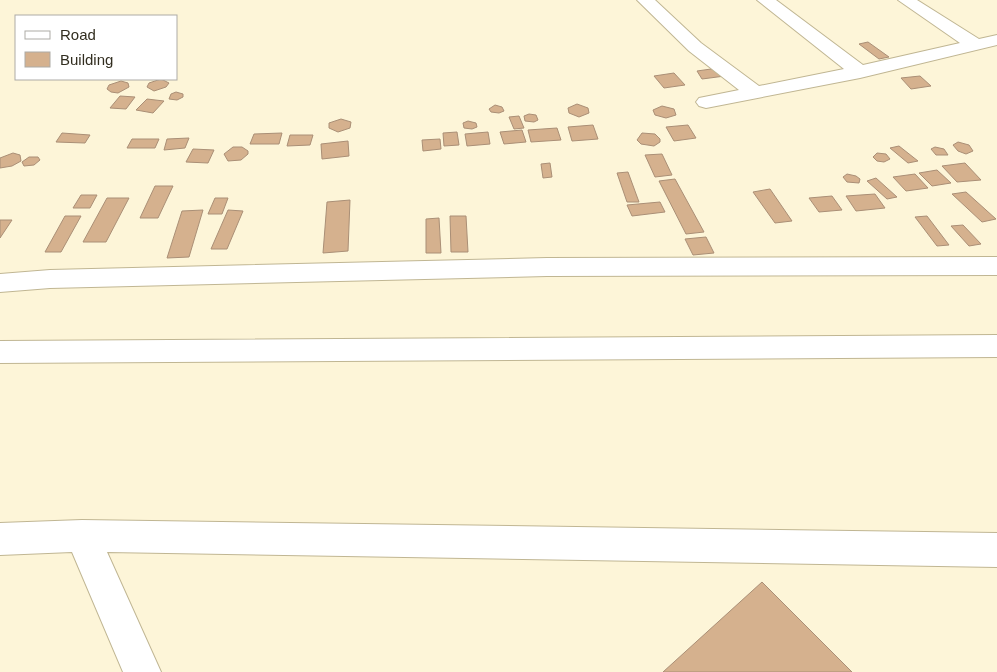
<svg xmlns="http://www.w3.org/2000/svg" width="997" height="672" font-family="Arial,sans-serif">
	<rect width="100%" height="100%" fill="#fdf5d8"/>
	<path fill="#d5b18e" stroke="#aa8f76" d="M868,42L889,57L879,59L859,44Z
		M718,68L725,76L702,79L697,71Z
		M674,73L685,85L664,88L654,76Z
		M920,76L931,86L911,89L901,78Z
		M161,79L169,83L166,87L154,91L147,87L149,83Z
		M121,81L128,83L129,87L118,93L111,92L107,89L109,85Z
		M176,92L183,94V97L177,100L169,99L171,94Z
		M120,96L135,97L126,109L110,108Z
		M147,99L164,101L153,113L136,110Z
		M577,104L588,108L589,113L579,117L569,113L568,108Z
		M495,105L502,107L504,111L499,113L491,112L489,109Z
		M662,106L674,109L676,115L666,118L655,115L653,110Z
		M529,114L536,115L538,120L534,122L525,121L524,116Z
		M519,116L524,128L514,129L509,117Z
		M341,119L351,122L350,128L338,132L329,128V123Z
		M468,121L476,123L477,127L472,129L464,128L463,123Z
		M593,125L598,139L572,141L568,127Z
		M688,125L696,138L674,141L666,127Z
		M557,128L561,140L531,142L528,130Z
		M522,130L526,142L504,144L500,132Z
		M457,132L459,145L444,146L443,133Z
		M488,132L490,144L467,146L465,134Z
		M62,133L90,135L85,143L56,142Z
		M282,133L279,144H250L254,134Z
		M642,133L655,134L660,139V142L654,146L641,144L637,140Z
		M290,135H313L310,145L287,146Z
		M189,138L185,148L164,150L167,139Z
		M132,139H159L155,148H127Z
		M440,139L441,149L423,151L422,140Z
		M348,141L349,156L322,159L321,144Z
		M958,142L969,145L973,151L966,154L958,151L953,145Z
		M899,146L918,161L908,163L890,148Z
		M233,147H242L248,151V154L241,160L228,161L224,154Z
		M935,147L944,149L948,155H936L931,149Z
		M193,149L214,150L208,163L186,162Z
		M13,153L20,155L21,161L12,166L0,168V158Z
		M877,153L886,154L890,159L884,162L877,161L873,157Z
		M662,154L672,175L655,177L645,155Z
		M29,157H38L40,160L34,165L24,166L22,162Z
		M550,163L552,177L543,178L541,164Z
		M965,163L981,180L957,182L942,166Z
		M937,170L951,183L932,186L919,173Z
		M628,172L639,202H627L617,173Z
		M847,174L856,176L860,179L859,183L847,182L843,177Z
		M915,174L928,188L906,191L893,177Z
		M876,178L897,197L887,199L867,181Z
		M675,179L704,232L686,234L659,181Z
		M155,186H173L158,218H140Z
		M770,189L792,221L775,223L753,192Z
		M966,192L996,219L982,222L952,194Z
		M875,194L885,208L856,211L846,196Z
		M81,195H97L90,208H73Z
		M832,196L842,210L819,212L809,198Z
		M107,198H129L106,242H83Z
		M215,198H228L222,214H208Z
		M350,200L348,251L323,253L327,202Z
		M660,202L665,212L632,216L627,205Z
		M203,210L189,257L167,258L182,211Z
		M228,210L243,211L227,249H211Z
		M65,216H81L61,252H45Z
		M450,216H466L468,252H451Z
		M927,216L949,245L937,246L915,217Z
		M439,218L441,253H426V219Z
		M0,220H12L0,238Z
		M963,225L981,244L969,246L951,226Z
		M706,237L714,253L693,255L685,239Z
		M762,582L852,672H663Z"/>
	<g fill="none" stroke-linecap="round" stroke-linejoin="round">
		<g stroke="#c0b693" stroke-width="2">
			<path id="minor" d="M637,0H655L701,43L759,86L844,69L757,0H776L863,65L960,43L898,0H917L979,39L997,35V45L860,78L706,108L699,106L696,102L699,98L739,90L689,51Z
				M997,257V275L547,276L50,288L0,292V274L50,270L547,258Z
				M997,335V357L0,363V341Z
				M82,520L997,533V567L107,552L161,672H123L72,552L0,555V523Z"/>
		</g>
		<use href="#minor" fill="#fff" fill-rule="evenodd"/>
	</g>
	<rect x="15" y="15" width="162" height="65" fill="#ffffff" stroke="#adaba6"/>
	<rect x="25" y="31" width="25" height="8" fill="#ffffff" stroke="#adaba6"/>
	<text x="60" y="40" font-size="15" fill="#322e20">Road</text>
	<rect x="25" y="52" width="25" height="15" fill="#d5b18e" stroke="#adaba6"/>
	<text x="60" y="65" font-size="15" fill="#322e20">Building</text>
</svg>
